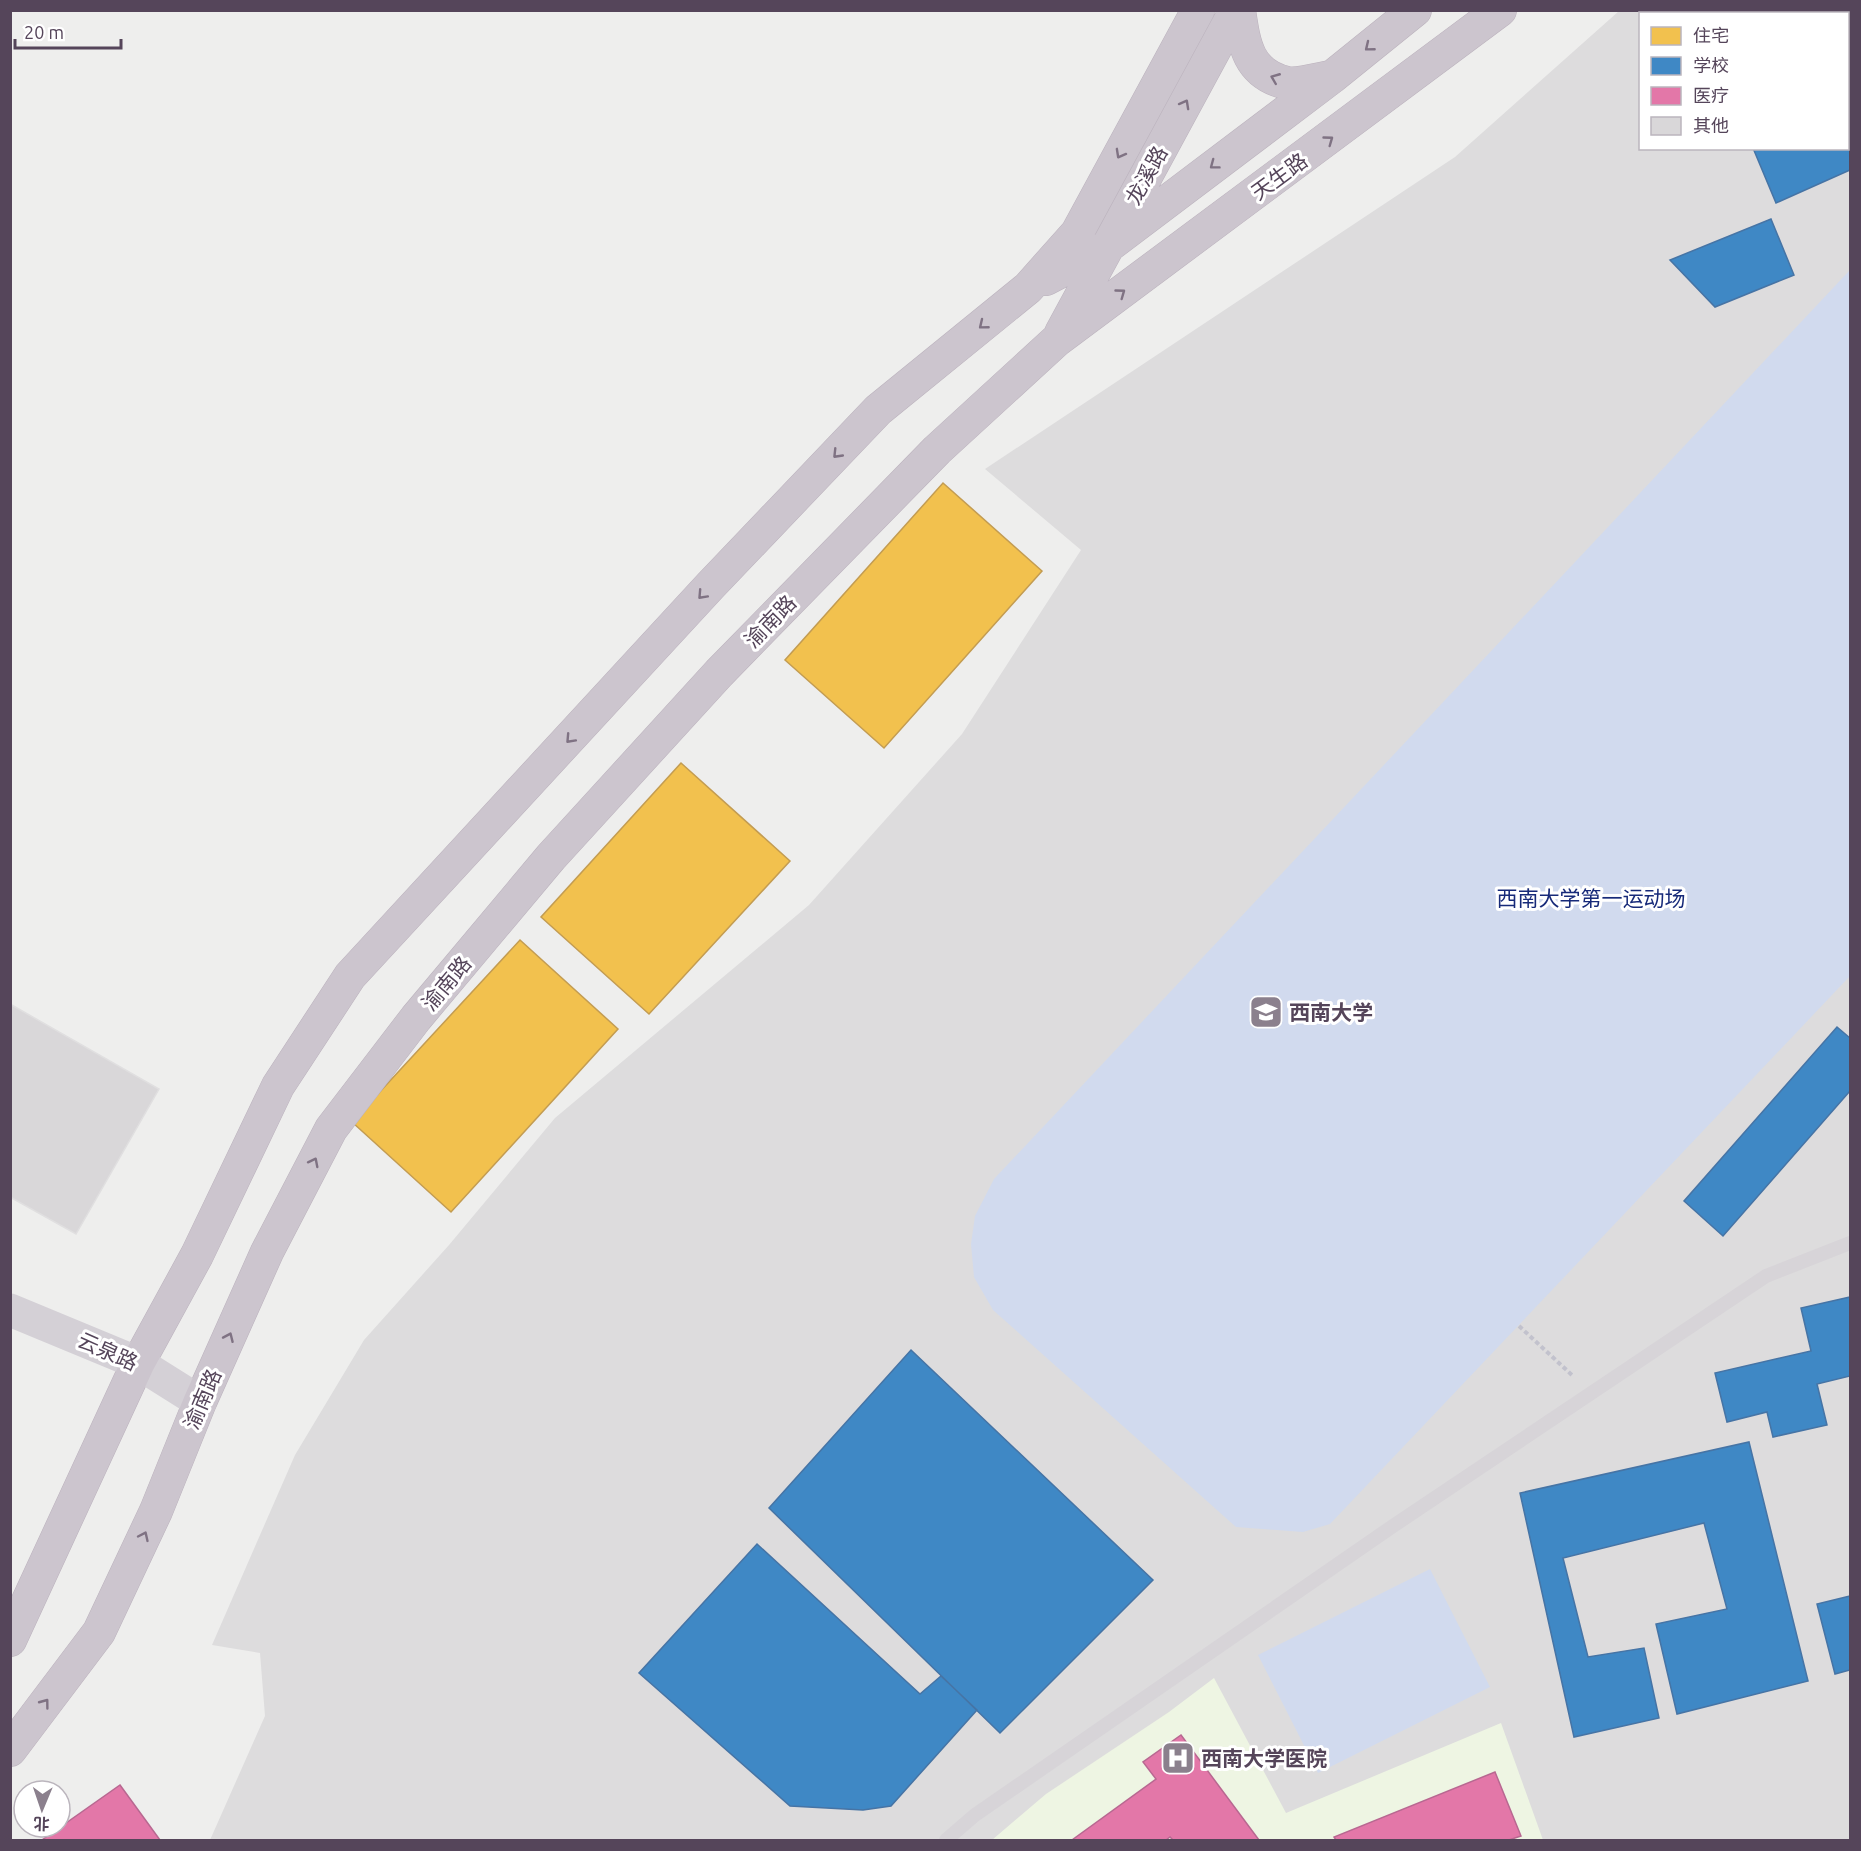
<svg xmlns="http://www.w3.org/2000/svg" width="1861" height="1851" font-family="Ubuntu,'Noto Sans SC',sans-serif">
	<rect width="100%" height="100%" fill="#eeeeed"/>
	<path fill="#dddcdd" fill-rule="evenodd" d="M1619,11H1850V1840H210L265,1716L260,1653L212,1645L295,1455L364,1340L449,1245L555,1118L809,905L962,734L1081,550L985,469L1455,157ZM1640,14H1848V148H1640Z"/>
	<path fill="#eef5e3" d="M1214,1678L1286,1813L1501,1723L1543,1840H992L1046,1794L1169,1712Z"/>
	<path fill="#d1daee" d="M1850,270V976L1330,1524L1303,1532L1236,1527L993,1310L974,1277L971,1244L975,1216L994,1179Z
		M1430,1569L1490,1687L1318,1773L1258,1655Z"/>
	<path fill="#f2c14e" stroke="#c39c52" stroke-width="1.5" d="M943,483L1042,571L884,748L785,660Z
		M681,763L790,861L649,1014L541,917Z
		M520,940L618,1029L451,1212L352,1122Z"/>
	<path fill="#3f88c5" stroke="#4674a5" stroke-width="1.5" d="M1699,10H1843L1836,14H1699Z
		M1850,88V170L1776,203L1753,148H1848V89Z
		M1771,219L1794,275L1715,307L1670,260Z
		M1837,1027L1850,1038V1091L1723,1236L1684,1201Z
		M1850,1297V1376L1817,1384L1827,1425L1773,1437L1767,1412L1727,1422L1715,1373L1811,1351L1801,1308Z
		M911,1350L1153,1580L1000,1733L769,1508Z
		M1749,1442L1808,1681L1677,1714L1656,1624L1727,1609L1704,1523L1563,1558L1588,1657L1644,1648L1659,1718L1574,1737L1520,1493Z
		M757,1544L920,1694L941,1676L977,1710L891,1806L863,1810L790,1806L639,1673Z
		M1850,1596V1670L1835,1674L1817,1604Z"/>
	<path fill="#e377a8" stroke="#b86891" stroke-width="1.5" d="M1181,1735L1259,1840H1173L1170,1837L1166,1840H1072L1156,1779L1143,1762Z
		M1495,1772L1521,1836L1509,1840H1336L1334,1837Z
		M120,1785L160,1840H42Z"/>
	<path fill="#d9d7d9" stroke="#e0dfe0" stroke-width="1.5" d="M10,1004L159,1089L76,1234L10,1197Z"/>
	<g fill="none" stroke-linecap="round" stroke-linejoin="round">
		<g stroke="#bbb2bd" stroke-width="34">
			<path id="trunk" d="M1239,10C1244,45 1248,74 1287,83C1299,85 1318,79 1330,77
				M1046,279L1107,247L1332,77L1415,10
				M1061,333L1236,10
				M10,1640L138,1363L197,1255L278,1086L350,976L710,586L878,410L1028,288L1077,233L1198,10
				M10,1750L99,1632L156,1511L200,1402L267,1252L331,1129L416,1018L551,857L719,673L937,450L1057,340L1500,10"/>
		</g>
		<path stroke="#c2c2cd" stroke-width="4" stroke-dasharray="4.5 3" stroke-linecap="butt" d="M1519,1326L1573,1376"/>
		<path stroke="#d7d4d8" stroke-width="14" d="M946,1840L975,1815L1393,1526L1766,1276L1850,1243"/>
		<path stroke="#d4d0d6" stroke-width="33" d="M10,1310L138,1363L200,1402"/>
		<use href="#trunk" stroke="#ccc5ce" stroke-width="33"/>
	</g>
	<defs><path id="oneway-chevron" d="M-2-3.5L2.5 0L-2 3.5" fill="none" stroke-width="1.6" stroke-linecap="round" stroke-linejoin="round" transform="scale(1.5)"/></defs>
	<g stroke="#7f7283">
		<use href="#oneway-chevron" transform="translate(1369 47) rotate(141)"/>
		<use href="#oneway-chevron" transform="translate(1275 78) rotate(-158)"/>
		<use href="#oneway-chevron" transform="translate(1185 104) rotate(-61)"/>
		<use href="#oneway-chevron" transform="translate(1329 140) rotate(-36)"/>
		<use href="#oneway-chevron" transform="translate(1120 154) rotate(119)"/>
		<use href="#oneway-chevron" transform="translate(1214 165) rotate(143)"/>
		<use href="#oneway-chevron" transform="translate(1121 293) rotate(-36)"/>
		<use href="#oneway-chevron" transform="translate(983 325) rotate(141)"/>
		<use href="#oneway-chevron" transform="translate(837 454) rotate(134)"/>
		<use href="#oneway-chevron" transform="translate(702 595) rotate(133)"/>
		<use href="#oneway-chevron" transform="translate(570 739) rotate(133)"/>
		<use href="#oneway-chevron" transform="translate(314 1162) rotate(-63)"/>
		<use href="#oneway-chevron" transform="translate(229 1337) rotate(-66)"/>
		<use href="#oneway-chevron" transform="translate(144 1536) rotate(-65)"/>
		<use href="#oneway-chevron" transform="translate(45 1703) rotate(-53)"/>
	</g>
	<defs>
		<g id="university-square" transform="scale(1.725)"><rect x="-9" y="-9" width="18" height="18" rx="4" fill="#8b808d" stroke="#fff"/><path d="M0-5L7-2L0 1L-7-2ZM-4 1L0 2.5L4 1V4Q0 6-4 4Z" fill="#fff"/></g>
		<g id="hospital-square" transform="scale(1.725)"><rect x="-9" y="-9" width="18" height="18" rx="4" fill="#8b808d" stroke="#fff"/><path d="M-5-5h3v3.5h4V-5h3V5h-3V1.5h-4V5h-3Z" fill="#fff"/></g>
	</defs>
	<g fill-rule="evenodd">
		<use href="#university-square" x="1266" y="1012"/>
		<use href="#hospital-square" x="1178" y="1758"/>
	</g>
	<g text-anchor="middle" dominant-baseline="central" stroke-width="6" stroke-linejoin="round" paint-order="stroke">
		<g font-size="21" fill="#55455a" stroke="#fff">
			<text transform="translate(1146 175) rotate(-61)">龙溪路</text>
			<text transform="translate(1279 176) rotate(-36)">天生路</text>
			<text transform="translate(770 621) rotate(-46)">渝南路</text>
			<text transform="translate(446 983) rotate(-50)">渝南路</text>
			<text transform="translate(108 1351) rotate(24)">云泉路</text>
			<text transform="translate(202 1399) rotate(-67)">渝南路</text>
		</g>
		<g font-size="21" fill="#172a79" stroke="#fff">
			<text x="1591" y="898">西南大学第一运动场</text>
		</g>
		<g font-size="21" font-weight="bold" fill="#55455a" stroke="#fff" text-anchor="start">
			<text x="1289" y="1012">西南大学</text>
			<text x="1201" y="1758">西南大学医院</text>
		</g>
	</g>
	<rect width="1861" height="1851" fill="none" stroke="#55455a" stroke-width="24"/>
	<rect x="1639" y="12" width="210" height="138" fill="#ffffff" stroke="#bbb5bd" stroke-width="1.5"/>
	<rect x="1651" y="27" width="30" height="18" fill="#f2c14e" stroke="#bbb5bd" stroke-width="1.5"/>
	<text x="1693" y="42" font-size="18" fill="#55455a">住宅</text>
	<rect x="1651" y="57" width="30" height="18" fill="#3f88c5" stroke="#bbb5bd" stroke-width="1.5"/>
	<text x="1693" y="72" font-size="18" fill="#55455a">学校</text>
	<rect x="1651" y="87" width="30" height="18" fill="#e377a8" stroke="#bbb5bd" stroke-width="1.5"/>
	<text x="1693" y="102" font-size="18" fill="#55455a">医疗</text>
	<rect x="1651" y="117" width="30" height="18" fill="#d9d7d9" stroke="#bbb5bd" stroke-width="1.5"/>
	<text x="1693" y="132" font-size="18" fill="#55455a">其他</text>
	<g transform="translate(42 1809) rotate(182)"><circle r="28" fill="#ffffff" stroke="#bbb5bd" stroke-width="1.5"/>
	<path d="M0-4.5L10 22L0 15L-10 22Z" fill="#8b808d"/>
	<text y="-9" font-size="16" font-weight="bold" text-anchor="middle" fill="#55455a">北</text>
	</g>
	<path d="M15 39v9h106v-9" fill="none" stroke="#55455a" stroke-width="3"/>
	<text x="24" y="39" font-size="18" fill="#55455a" stroke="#ffffff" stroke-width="4.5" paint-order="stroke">20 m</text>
</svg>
